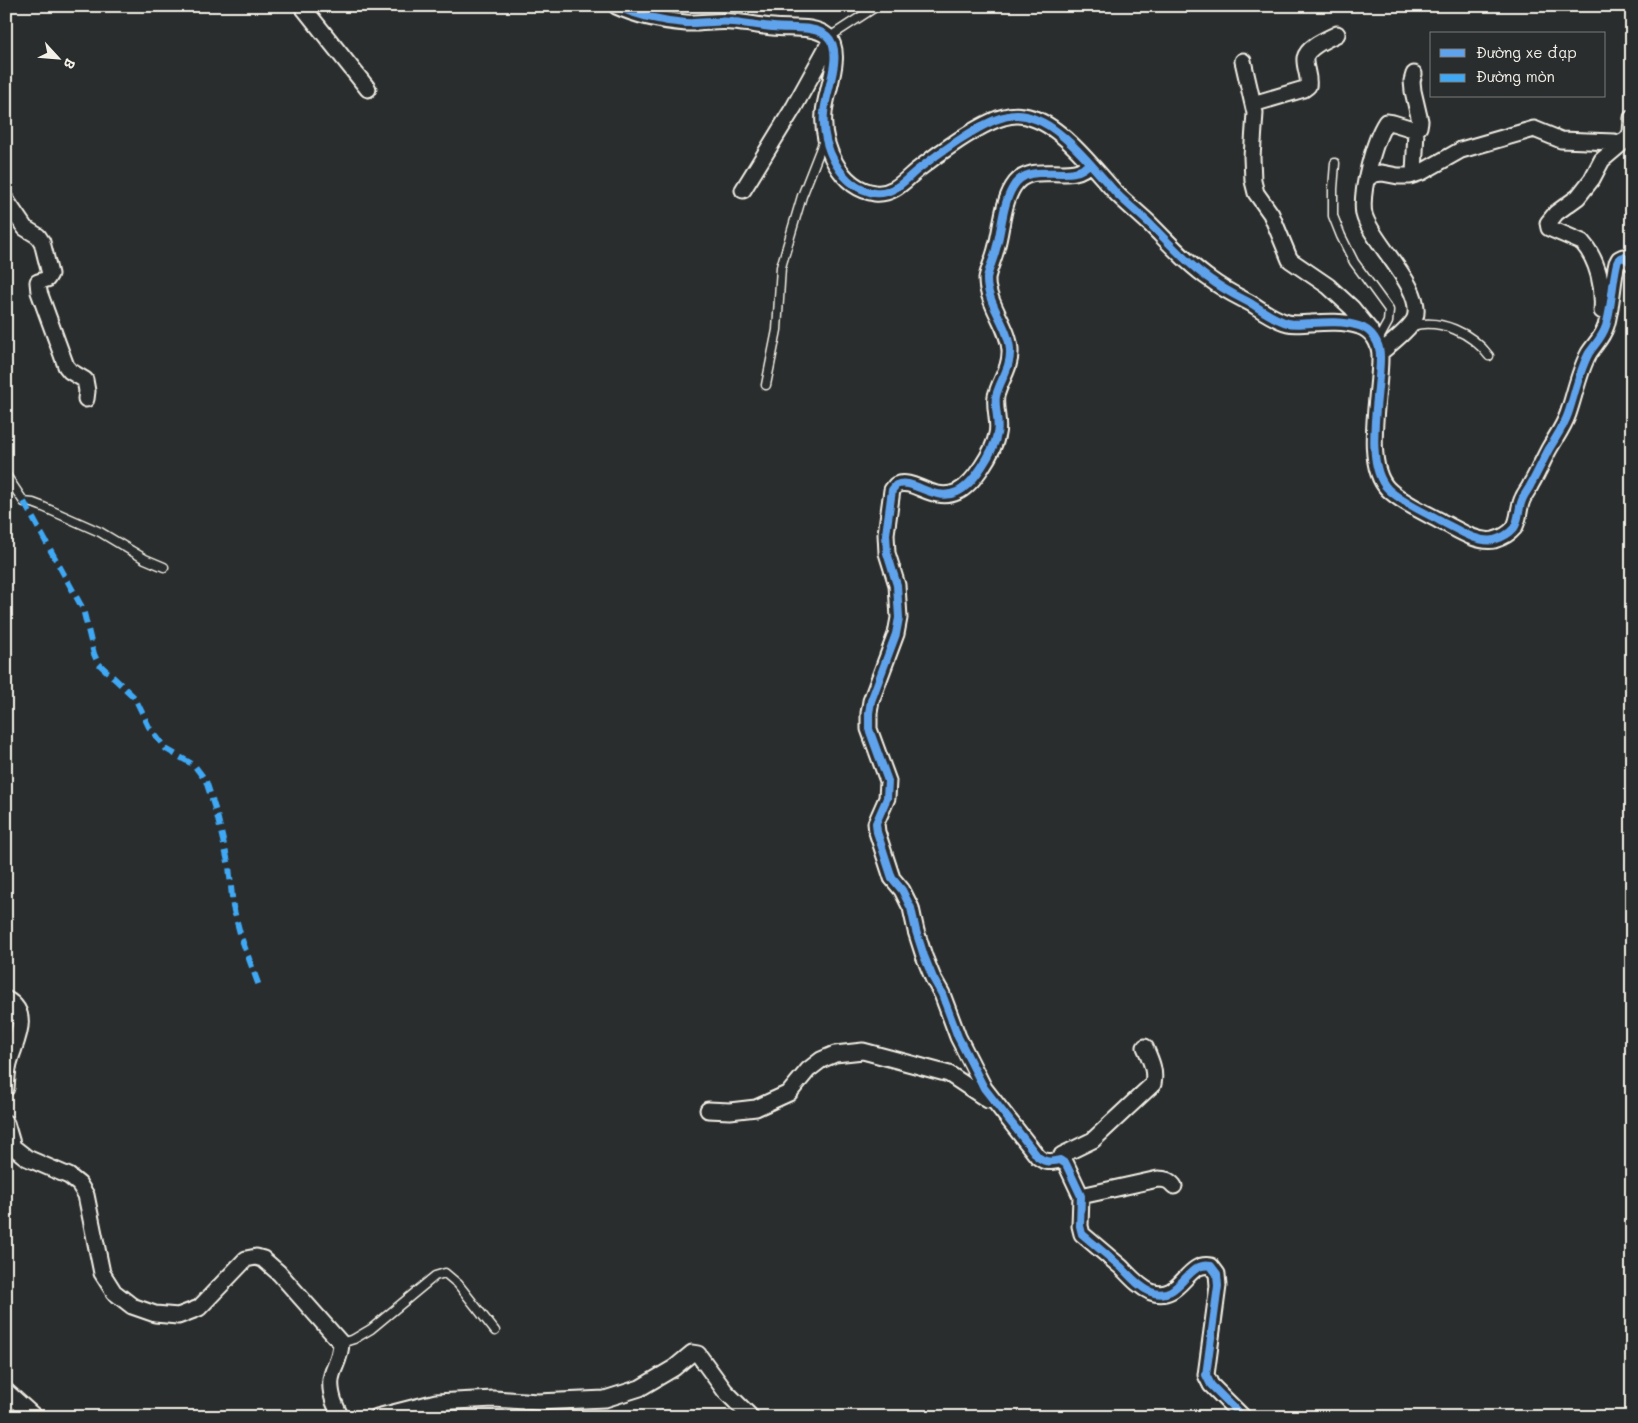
<svg xmlns="http://www.w3.org/2000/svg" width="1638" height="1423" font-family="Mali,sans-serif">
	<rect width="100%" height="100%" fill="#2a2d2e"/>
	<filter id="ink" filterUnits="userSpaceOnUse"><feTurbulence type="fractalNoise" baseFrequency=".02" numOctaves="2"/><feDisplacementMap in="SourceGraphic" scale="10" xChannelSelector="R" yChannelSelector="G"/><feConvolveMatrix kernelMatrix="1 2 1 2 8 2 1 2 1" color-interpolation-filters="sRGB"/></filter>
	<g filter="url(#ink)">
		<g fill="none" stroke-linecap="round" stroke-linejoin="round">
			<g stroke="#f4f1e8" stroke-width="11">
				<path id="service" d="M828,38L877,6
					M1335,163L1333,189V216L1341,236L1354,262L1389,310L1388,322L1377,342
					M1412,326C1440,318 1472,333 1489,356
					M766,385L777,330L781,267L802,196L824,140
					M6,475L24,502L33,503L41,506L100,532L145,559L164,567
					M341,1343L354,1339L371,1329L435,1276L445,1273L458,1284L495,1331"/>
			</g>
			<g stroke="#f4f1e8" stroke-width="19">
				<path id="minor" d="M302,6L368,89
					M616,6C638,16 662,21 686,23C701,24 718,20 733,22C747,23 760,26 773,27C789,29 814,25 827,36C845,52 825,93 824,113C821,145 840,188 875,193C893,195 904,181 916,171C936,155 980,123 1004,117C1014,114 1026,115 1035,119C1064,129 1096,171 1117,194C1128,205 1141,215 1152,226C1171,245 1189,265 1211,280C1224,290 1239,297 1252,304C1263,311 1275,320 1288,323C1295,325 1304,323 1311,323C1327,322 1344,321 1359,326C1372,330 1380,343 1380,356C1381,390 1362,463 1388,489C1401,502 1426,513 1442,522C1457,529 1476,543 1494,540C1501,538 1509,534 1514,528C1520,519 1518,507 1523,498C1525,493 1529,489 1531,484C1538,472 1543,460 1549,449C1556,437 1564,426 1568,414C1575,394 1579,371 1589,353C1595,344 1602,338 1606,326C1612,306 1612,284 1617,263L1619,259L1623,257L1632,263
					M1243,61L1255,113L1252,157L1253,181L1256,193L1271,214L1290,260L1328,286L1352,308L1370,330
					M1253,104L1304,89L1308,86C1310,77 1304,67 1305,58C1308,46 1328,39 1337,34
					M1089,163C1074,186 1030,158 1013,187C1002,205 1002,229 996,249C994,258 989,268 987,278C987,281 987,286 988,289C992,310 1009,329 1010,350C1011,368 1000,380 996,396C994,409 1000,422 997,434C994,451 973,485 957,492C933,503 913,477 896,485L892,490L886,534L887,553L897,585L899,618L896,634L871,701L869,713V729L888,781L887,798L876,823L877,832L892,878L902,890L911,908L916,931L924,956L933,978L942,994L958,1037L984,1088L1038,1157C1046,1163 1050,1162 1060,1160L1066,1164L1081,1196L1080,1226L1082,1234C1095,1245 1108,1256 1121,1267C1130,1276 1139,1287 1151,1292C1181,1303 1186,1260 1211,1266L1217,1274L1218,1286L1206,1375L1211,1385L1243,1417
					M1414,174L1416,130
					M1367,179L1374,174L1382,173L1398,176H1410L1422,172L1461,150L1534,129L1561,140L1614,142L1621,144
					M743,190L794,107L831,40
					M6,200L25,228L38,236L42,242L50,274L47,279L38,282L39,292L66,366L70,371L85,380L87,391L86,399
					M1602,311C1604,288 1598,260 1582,242L1549,228L1548,223L1556,213L1578,197L1592,179L1602,160L1628,138L1631,133L1632,118
					M1380,353C1389,345 1411,328 1415,318C1425,288 1370,241 1364,214C1360,193 1374,140 1386,122L1393,123L1416,130L1419,127L1420,121L1413,91L1412,81L1414,74
					M6,999C32,1013 16,1040 10,1060C7,1069 7,1079 6,1088
					M708,1110L730,1111L756,1108L789,1093L808,1070L821,1060L835,1054L863,1051L949,1074L988,1100L990,1098
					M6,1123L13,1147L27,1158L69,1176L79,1184L86,1195L102,1273L114,1292L132,1306L155,1314L178,1316L199,1308L246,1259L256,1257L263,1259L279,1273L341,1343C340,1369 324,1371 334,1402C336,1407 338,1412 341,1417
					M1060,1160L1062,1155L1093,1140L1153,1084C1156,1070 1150,1059 1145,1047
					M1081,1196L1158,1179C1165,1179 1169,1180 1174,1186
					M6,1391L35,1417
					M377,1417L436,1402L494,1399L538,1402L605,1399L640,1388L674,1368L692,1353L698,1354L725,1391L751,1417"/>
			</g>
			<use href="#service" stroke="#2a2d2e" stroke-width="8"/>
			<use href="#minor" stroke="#2a2d2e" stroke-width="15"/>
			<path stroke="#3fa9f5" stroke-width="6" stroke-dasharray="12 6" stroke-linecap="butt" d="M24,502L83,609L94,654L98,663L135,698L149,727L166,749L194,765L206,781L217,815L229,866L233,907L241,937L259,986"/>
			<g stroke="#2a2d2e" stroke-width="11">
				<path id="cycleway" d="M616,6C638,16 662,21 686,23C701,24 718,20 733,22C747,23 760,26 773,27C789,29 814,25 827,36C845,52 825,93 824,113C821,145 840,188 875,193C893,195 904,181 916,171C936,155 980,123 1004,117C1014,114 1026,115 1035,119C1064,129 1096,171 1117,194C1128,205 1141,215 1152,226C1171,245 1189,265 1211,280C1224,290 1239,297 1252,304C1263,311 1275,320 1288,323C1295,325 1304,323 1311,323C1327,322 1344,321 1359,326C1372,330 1380,343 1380,356C1381,390 1362,463 1388,489C1401,502 1426,513 1442,522C1457,529 1476,543 1494,540C1501,538 1509,534 1514,528C1520,519 1518,507 1523,498C1525,493 1529,489 1531,484C1538,472 1543,460 1549,449C1556,437 1564,426 1568,414C1575,394 1579,371 1589,353C1595,344 1602,338 1606,326C1612,306 1612,284 1617,263L1619,259L1623,257L1632,263
					M1089,163C1074,186 1030,158 1013,187C1002,205 1002,229 996,249C994,258 989,268 987,278C987,281 987,286 988,289C992,310 1009,329 1010,350C1011,368 1000,380 996,396C994,409 1000,422 997,434C994,451 973,485 957,492C933,503 913,477 896,485L892,490L886,534L887,553L897,585L899,618L896,634L871,701L869,713V729L888,781L887,798L876,823L877,832L892,878L902,890L911,908L916,931L924,956L933,978L942,994L958,1037L984,1088L1038,1157C1046,1163 1050,1162 1060,1160L1066,1164L1081,1196L1080,1226L1082,1234C1095,1245 1108,1256 1121,1267C1130,1276 1139,1287 1151,1292C1181,1303 1186,1260 1211,1266L1217,1274L1218,1286L1206,1375L1211,1385L1243,1417"/>
			</g>
			<use href="#cycleway" stroke="#60a3ed" stroke-width="8"/>
		</g>
	</g>
	<rect width="1638" height="1423" fill="none" stroke="#2a2d2e" stroke-width="25"/>
	<rect x="12" y="12" width="1613" height="1398" fill="none" stroke="#f4f1e8" stroke-width="2" filter="url(#ink)"/>
	<rect x="1430" y="32" width="175" height="65" fill="#2a2d2e" stroke="#7b7b78"/>
	<rect x="1440" y="49" width="25" height="8" fill="#60a3ed" stroke="#7b7b78"/>
	<text x="1476" y="58" font-size="15" fill="#f4f1e8">Đường xe đạp</text>
	<rect x="1440" y="74" width="25" height="8" fill="#3fa9f5" stroke="#7b7b78"/>
	<text x="1476" y="82" font-size="15" fill="#f4f1e8">Đường mòn</text>
	<g transform="translate(58 58) rotate(116)" stroke="#2a2d2e" stroke-width="4" paint-order="stroke">
	<path d="M0-4L9 19L0 12L-9 19Z" fill="#f4f1e8"/>
	<text y="-8" font-size="14" font-weight="bold" text-anchor="middle" fill="#f4f1e8">B</text>
	</g>
</svg>
